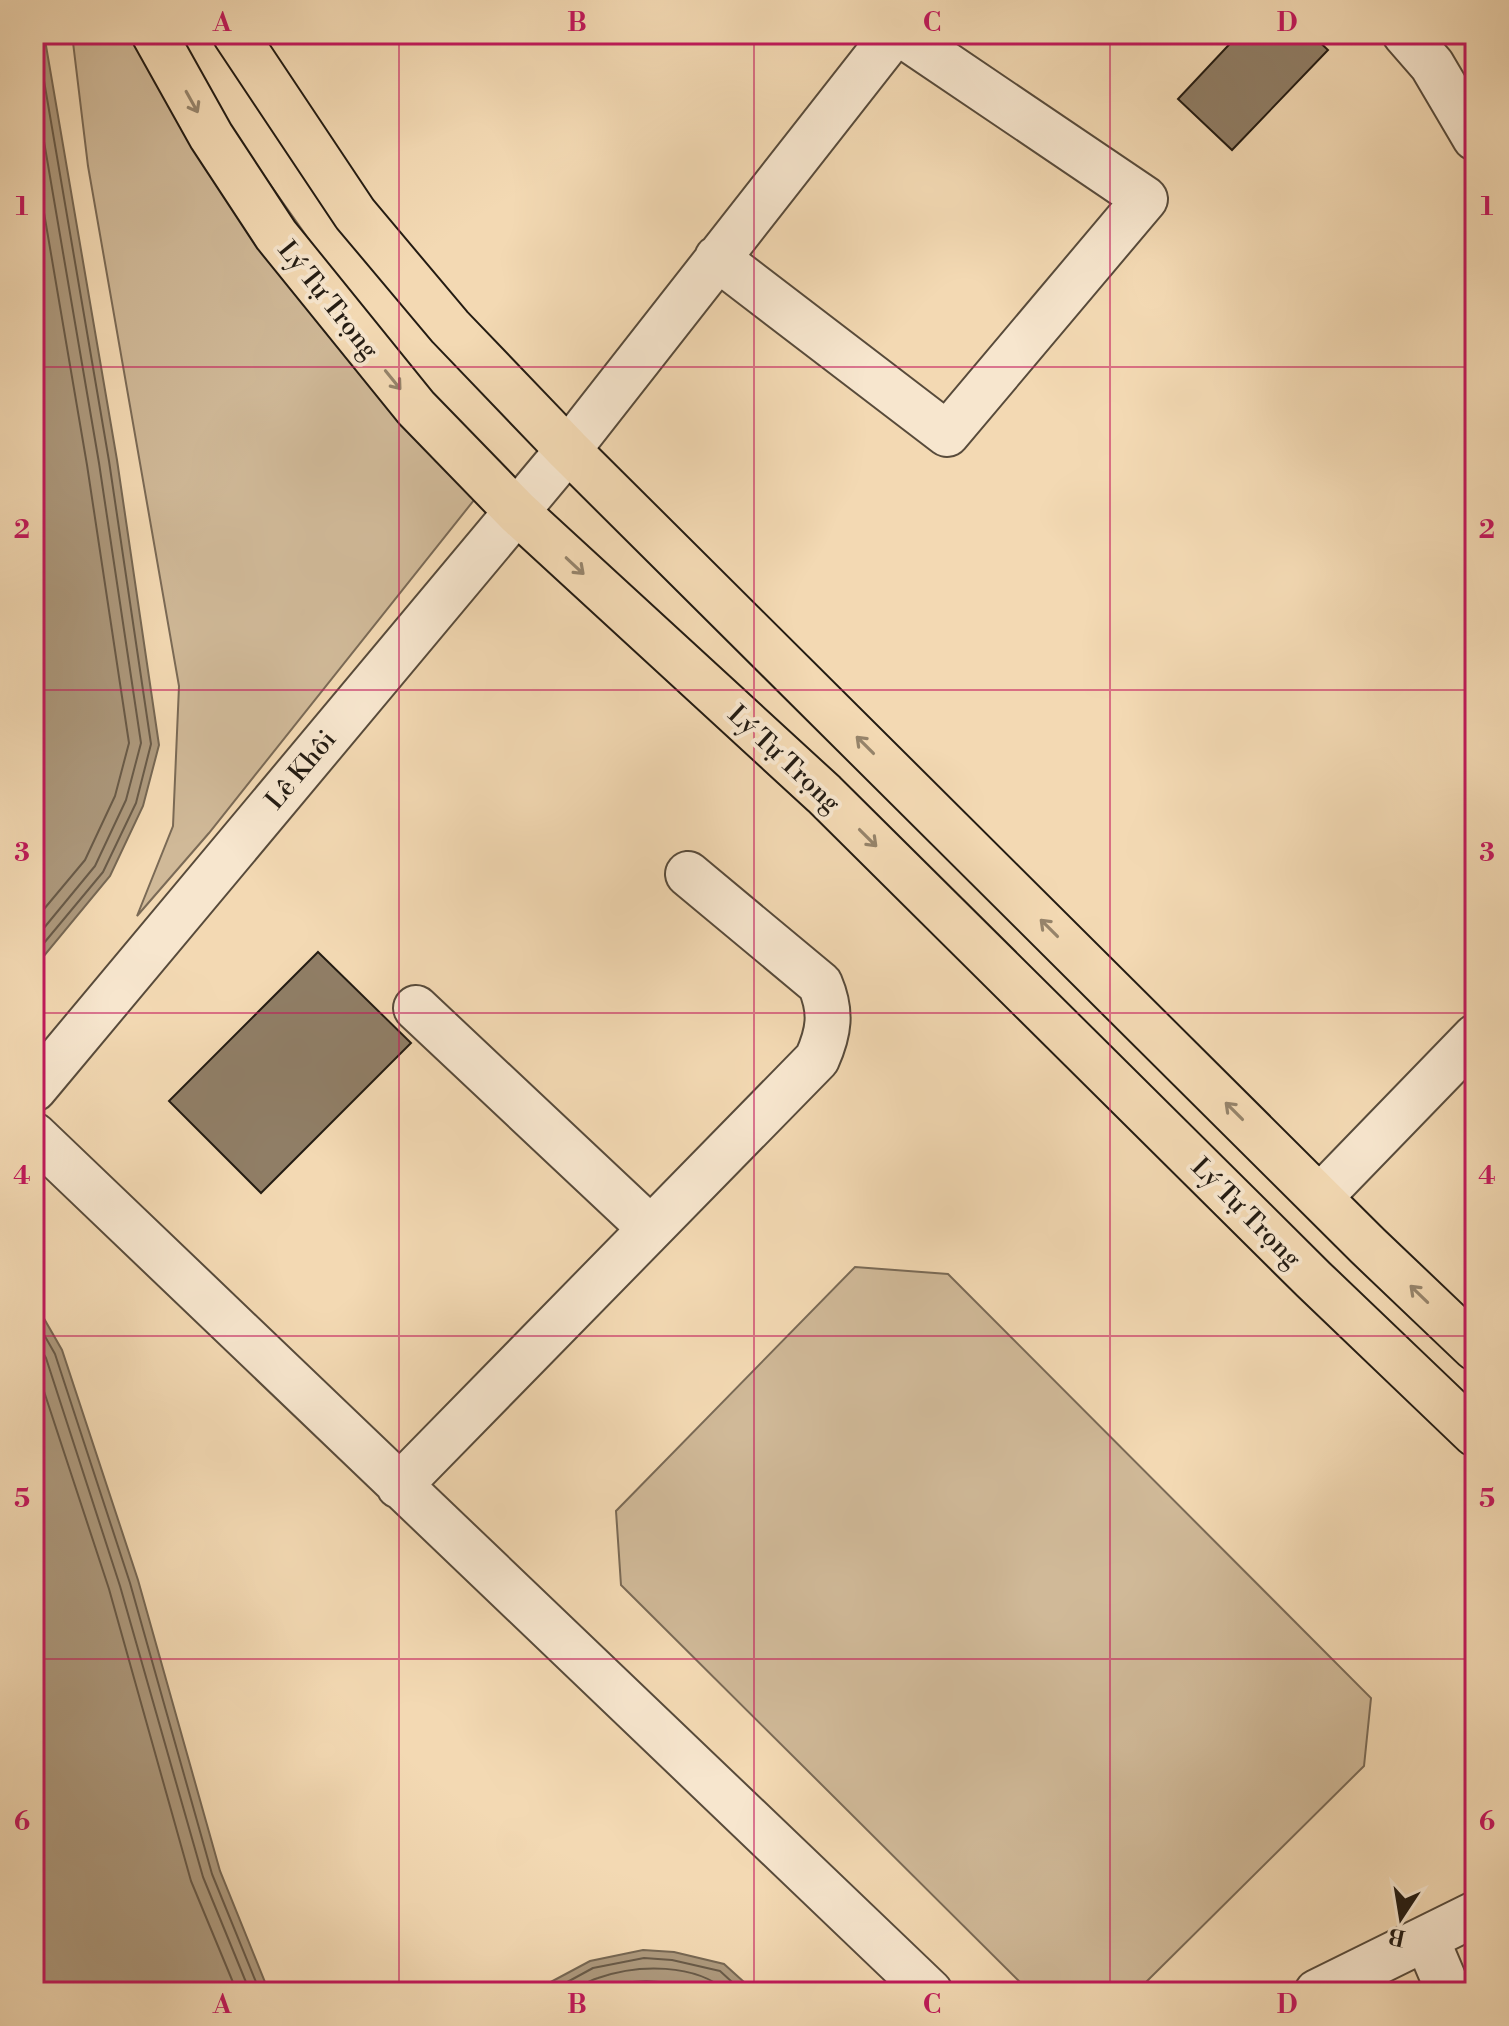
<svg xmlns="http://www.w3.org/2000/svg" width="1509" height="2026" font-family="'Libre Bodoni',serif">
	<rect width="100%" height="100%" fill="#f3d9b3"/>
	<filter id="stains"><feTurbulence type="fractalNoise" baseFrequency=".0025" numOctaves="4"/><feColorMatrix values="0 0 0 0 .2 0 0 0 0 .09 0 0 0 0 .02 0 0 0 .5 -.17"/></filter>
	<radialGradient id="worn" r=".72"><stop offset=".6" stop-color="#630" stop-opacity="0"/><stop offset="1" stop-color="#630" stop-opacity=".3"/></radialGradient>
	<path fill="#d0b998" stroke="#7a6a56" stroke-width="2" d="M72,34H172L207,95L413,387L486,485L209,833L137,916L173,826L179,686L88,166Z
		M855,1267L948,1274L1371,1698L1364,1766L1136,1992H1030L621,1585L616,1511Z"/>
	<path fill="#ad997d" stroke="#766753" stroke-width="2" d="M34,34H44L117,460L159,745L143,806L110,876L34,968Z
		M34,1301L62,1350L138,1580L220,1871L269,1992H34Z
		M643,1950L674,1952L724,1964L755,1992H532L590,1961Z"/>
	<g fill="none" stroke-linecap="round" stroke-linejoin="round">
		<path stroke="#685a48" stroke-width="2" d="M34,83L99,463L141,743L126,800L95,866L34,940
			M34,154L87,465L129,743L115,796L85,860L34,921
			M34,955L103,872L136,803L151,744L109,461L36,34
			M34,1317L55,1354L130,1583L212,1874L260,1992
			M34,1337L46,1358L120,1586L203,1877L250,1992
			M34,1361L109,1589L191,1881L237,1992
			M549,1992L593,1968L644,1958L672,1960L720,1971L743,1992
			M570,1992C579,1987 588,1981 598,1978C638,1964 695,1963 728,1992
			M596,1992C632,1974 674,1981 710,1992"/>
	</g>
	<path fill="#907e66" stroke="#241c13" stroke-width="2" d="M1239,34H1311L1328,50L1232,150L1178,99Z
		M318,952L411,1043L261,1193L169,1101Z"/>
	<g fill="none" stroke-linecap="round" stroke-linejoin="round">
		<g stroke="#584b3b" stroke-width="48">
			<path id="minor" d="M1405,34L1432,65L1475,138
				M717,258L947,434L1145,199L901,34
				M416,1008L650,1228
				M34,1089L568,450L894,34
				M34,1135L930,1992
				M1320,1197L1475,1037
				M399,1486L817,1059C829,1032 832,1012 820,984L688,874
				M1427,1940L1449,1992
				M1317,1992L1475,1914"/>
		</g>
		<g stroke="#241c13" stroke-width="48">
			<path id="major" d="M154,34L211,136L276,235L416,408L517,512L824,794L1314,1280L1475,1434
				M235,34L355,214L450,327L568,450L1368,1246L1475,1348"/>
		</g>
		<use href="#minor" stroke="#f7e6ce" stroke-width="44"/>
		<use href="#major" stroke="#f3d9b3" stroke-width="44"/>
	</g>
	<defs><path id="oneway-shaft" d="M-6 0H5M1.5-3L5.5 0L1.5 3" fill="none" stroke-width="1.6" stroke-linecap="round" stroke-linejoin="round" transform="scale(2)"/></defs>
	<g stroke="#96846b">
		<use href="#oneway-shaft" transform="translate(192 102) rotate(61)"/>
		<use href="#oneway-shaft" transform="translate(393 380) rotate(51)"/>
		<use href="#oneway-shaft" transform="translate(575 566) rotate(43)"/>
		<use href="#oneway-shaft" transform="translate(865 745) rotate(-135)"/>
		<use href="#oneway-shaft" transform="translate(868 838) rotate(45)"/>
		<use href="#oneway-shaft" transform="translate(1049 928) rotate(-135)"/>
		<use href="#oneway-shaft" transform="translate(1234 1111) rotate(-135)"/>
		<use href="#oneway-shaft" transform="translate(1419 1294) rotate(-136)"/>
	</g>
	<path fill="none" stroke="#c2185b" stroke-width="2" stroke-opacity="0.55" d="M399,34V1992M754,34V1992M1110,34V1992M34,367H1475M34,690H1475M34,1013H1475M34,1336H1475M34,1659H1475"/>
	<g text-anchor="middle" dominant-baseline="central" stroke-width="8" stroke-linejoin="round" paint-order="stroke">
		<g font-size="26" fill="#241c13" stroke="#f7e6ce">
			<text transform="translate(328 300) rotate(51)">Lý Tự Trọng</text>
			<text transform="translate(784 759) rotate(43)">Lý Tự Trọng</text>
			<text transform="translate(301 770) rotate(-50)">Lê Khôi</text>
			<text transform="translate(1246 1213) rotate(45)">Lý Tự Trọng</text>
		</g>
	</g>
	<rect width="1509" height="2026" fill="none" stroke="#f3d9b3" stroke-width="88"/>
	<g transform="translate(1401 1918) rotate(192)" stroke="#f7e6ce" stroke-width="6" paint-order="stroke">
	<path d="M0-6L14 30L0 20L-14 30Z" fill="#241c13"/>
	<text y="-12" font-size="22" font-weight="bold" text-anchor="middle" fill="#241c13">B</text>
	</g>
	<rect x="44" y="44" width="1421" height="1938" fill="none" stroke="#c2185b" stroke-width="3"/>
	<g font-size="26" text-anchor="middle" font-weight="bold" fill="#c2185b">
		<text x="222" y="31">A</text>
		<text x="577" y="31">B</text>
		<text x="932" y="31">C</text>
		<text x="1287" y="31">D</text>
		<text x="22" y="215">1</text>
		<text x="1487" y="215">1</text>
		<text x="22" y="538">2</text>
		<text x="1487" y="538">2</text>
		<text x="22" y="861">3</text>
		<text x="1487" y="861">3</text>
		<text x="22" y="1184">4</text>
		<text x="1487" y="1184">4</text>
		<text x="22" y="1507">5</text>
		<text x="1487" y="1507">5</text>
		<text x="22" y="1830">6</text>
		<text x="1487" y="1830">6</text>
		<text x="222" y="2013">A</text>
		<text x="577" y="2013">B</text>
		<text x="932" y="2013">C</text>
		<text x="1287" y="2013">D</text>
	</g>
	<rect width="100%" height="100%" filter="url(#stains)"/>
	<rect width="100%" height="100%" fill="url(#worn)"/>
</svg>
